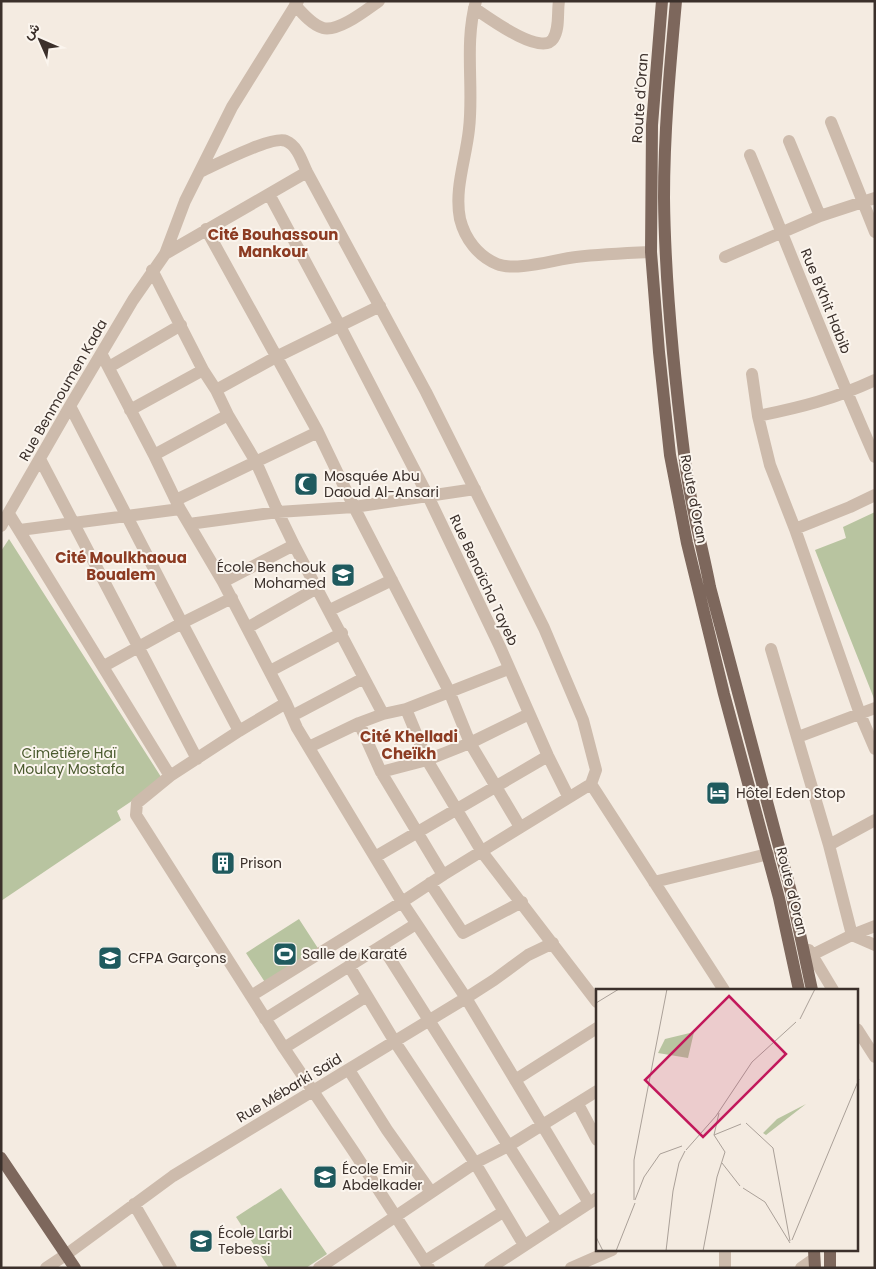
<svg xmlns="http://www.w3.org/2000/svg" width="876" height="1269" font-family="Poppins,Vazirmatn,sans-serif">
	<rect width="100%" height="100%" fill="#f4ebe1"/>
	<path fill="#b8c4a0" d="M875,512V701L815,550L846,538L843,527Z
		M9,539L163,780L117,811L121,820L1,901V551Z
		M299,919L323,956L270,990L246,953Z
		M281,1188L327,1254L306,1268H269L236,1217Z"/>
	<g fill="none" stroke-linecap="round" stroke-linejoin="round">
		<path stroke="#cdbbac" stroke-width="12" d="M476,1C464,44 474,87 469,129C466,159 454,189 460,219C465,239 478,256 497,264C516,272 556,259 576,257C601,254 626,253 651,252
			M295,5C302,13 312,25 323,28C339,32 366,10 379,1
			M474,8C486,16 541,57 553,39C560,29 557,13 559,1
			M831,122L875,232
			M789,141L820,216
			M750,155C792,256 831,358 875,457
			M200,172C215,165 273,135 286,141C298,146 302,162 307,172L426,392L544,628L583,720L596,770L591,784L443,875L402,902L251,996
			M269,194L340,326L428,496L500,647L548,756L568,796
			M206,229L318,432L354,507L449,691L470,743L520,827
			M165,254L307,172
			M725,257L820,216L875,198
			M152,270L203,370L216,390L228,415L256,462L278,512L294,545L383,714
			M102,355L154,455L180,509L223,582L286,703
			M109,367L181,325
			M752,374L758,416L770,465L795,529L850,507L875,495
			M216,390L276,357L380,306
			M70,406L182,623L239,731
			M130,410L203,370
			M758,416C802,407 834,399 875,380
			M154,455L228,415
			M40,459L197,759
			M176,500L318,432
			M9,514L170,776
			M189,524L278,512L354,507L475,489
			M1,526L70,406L133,300L165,254L185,201L232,107L298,1
			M795,529L860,714L875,749
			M20,530L180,509
			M223,582L294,545
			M330,610L392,580
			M247,628L317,588
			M771,649L829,845L852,935L875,945
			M104,666L182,623L232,598
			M270,671L342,633
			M406,709L427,760L482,852L597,1002
			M292,716L364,678
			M359,723L381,772L443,875
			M798,737L875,708
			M309,747L359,723L383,714L406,709L508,669
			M381,772L427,760L470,743L529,714
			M591,784L724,990
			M829,845L875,820
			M375,857L548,756
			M654,882L768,854
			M430,883L463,933L522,902
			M382,946L558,1224
			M809,950L833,990
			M812,955L852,935L875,926
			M349,966L395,1042L475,1163L524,1245
			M265,1019L416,924
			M857,1029L875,1057
			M284,1048L367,996
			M349,1070L387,1130L431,1192
			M515,1080L597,1028
			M578,1104L597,1140
			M134,1204L171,1268
			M725,1250V1268
			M425,1261L503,1212
			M46,1268L67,1254L173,1176L466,998L494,980L528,955L553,943
			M319,1268L475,1163L510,1145L597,1091
			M429,1268L354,1152L284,1048L136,815L137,803L170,776L239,731L286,703L297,728L402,902L466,998L589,1203
			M490,1268L597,1198
			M571,1268L612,1250
			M801,1268L814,1259"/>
		<path stroke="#7d675c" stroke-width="12" d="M662,1L652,125L651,252L659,352L670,455L687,543L724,694L779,898L799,990
			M676,1C670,67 664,132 664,198C665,286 674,374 685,461C690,504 702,545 710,587L791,892L812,990
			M1,1158L75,1268
			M814,1250L815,1268
			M830,1250V1268"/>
	</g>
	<defs>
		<g id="mosque-square" transform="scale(1.25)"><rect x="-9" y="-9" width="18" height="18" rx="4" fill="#1f5a5e" stroke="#fbf5ee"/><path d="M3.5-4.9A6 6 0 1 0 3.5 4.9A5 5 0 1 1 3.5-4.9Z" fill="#fff"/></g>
		<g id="school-square" transform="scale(1.25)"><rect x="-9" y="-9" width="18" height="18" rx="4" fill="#1f5a5e" stroke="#fbf5ee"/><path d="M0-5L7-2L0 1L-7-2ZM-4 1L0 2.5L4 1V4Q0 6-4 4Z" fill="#fff"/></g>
		<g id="hotel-square" transform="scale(1.25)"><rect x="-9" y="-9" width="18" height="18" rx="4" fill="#1f5a5e" stroke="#fbf5ee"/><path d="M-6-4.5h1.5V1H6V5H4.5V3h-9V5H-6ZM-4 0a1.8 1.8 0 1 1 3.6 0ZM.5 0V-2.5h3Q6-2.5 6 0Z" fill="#fff"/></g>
		<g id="building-square" transform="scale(1.25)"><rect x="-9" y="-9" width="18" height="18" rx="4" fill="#1f5a5e" stroke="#fbf5ee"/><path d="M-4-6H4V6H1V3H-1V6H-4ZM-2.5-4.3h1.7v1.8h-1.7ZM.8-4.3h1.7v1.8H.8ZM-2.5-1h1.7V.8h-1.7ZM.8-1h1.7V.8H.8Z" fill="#fff"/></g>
		<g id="stadium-square" transform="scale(1.25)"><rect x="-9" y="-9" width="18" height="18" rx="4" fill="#1f5a5e" stroke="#fbf5ee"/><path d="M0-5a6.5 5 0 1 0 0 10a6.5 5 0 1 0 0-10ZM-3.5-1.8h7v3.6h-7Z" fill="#fff"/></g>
		<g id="university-square" transform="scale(1.25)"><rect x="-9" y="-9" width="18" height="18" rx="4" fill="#1f5a5e" stroke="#fbf5ee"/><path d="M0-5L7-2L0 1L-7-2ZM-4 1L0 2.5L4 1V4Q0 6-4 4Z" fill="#fff"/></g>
	</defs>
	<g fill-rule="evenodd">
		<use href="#mosque-square" x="306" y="484"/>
		<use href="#school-square" x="343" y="575"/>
		<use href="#hotel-square" x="718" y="793"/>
		<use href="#building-square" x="223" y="863"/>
		<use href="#stadium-square" x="285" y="954"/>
		<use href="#university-square" x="110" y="958"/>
		<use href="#school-square" x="325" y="1177"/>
		<use href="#school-square" x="201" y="1241"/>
	</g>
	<g text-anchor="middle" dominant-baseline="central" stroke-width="4" stroke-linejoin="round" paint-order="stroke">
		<g font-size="14" fill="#3b302b" stroke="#fbf5ee">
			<text transform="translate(640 98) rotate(-86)">Route d'Oran</text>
			<text transform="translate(826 301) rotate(68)">Rue B'Khit Habib</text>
			<text transform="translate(63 390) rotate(-60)">Rue Benmoumen Kada</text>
			<text transform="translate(694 499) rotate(79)">Route d'Oran</text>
			<text transform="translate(484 580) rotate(65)">Rue Benaïcha Tayeb</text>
			<text transform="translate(792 891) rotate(76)">Route d'Oran</text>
			<text transform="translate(289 1088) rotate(-31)">Rue Mébarki Saïd</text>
		</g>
		<g font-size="14" fill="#3b302b" stroke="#fbf5ee" text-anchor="start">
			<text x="324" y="476">Mosquée Abu<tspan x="324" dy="16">Daoud Al-Ansari</tspan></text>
			<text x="326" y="567" text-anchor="end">École Benchouk<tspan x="326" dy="16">Mohamed</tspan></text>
			<text x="736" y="793">Hôtel Eden Stop</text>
			<text x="240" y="863">Prison</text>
			<text x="302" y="954">Salle de Karaté</text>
			<text x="128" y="958">CFPA Garçons</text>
			<text x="342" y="1169">École Emir<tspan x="342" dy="16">Abdelkader</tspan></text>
			<text x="218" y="1233">École Larbi<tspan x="218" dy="16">Tebessi</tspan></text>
		</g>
		<g font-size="14" fill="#4a5a2e" stroke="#fbf5ee">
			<text x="69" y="753">Cimetière Haï<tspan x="69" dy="16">Moulay Mostafa</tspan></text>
		</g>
		<g font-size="15" font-weight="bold" fill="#8c3b22" stroke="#fbf5ee">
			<text x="273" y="234">Cité Bouhassoun<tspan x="273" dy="17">Mankour</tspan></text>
			<text x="121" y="557">Cité Moulkhaoua<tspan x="121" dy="17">Boualem</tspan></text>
			<text x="409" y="736">Cité Khelladi<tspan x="409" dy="17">Cheïkh</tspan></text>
		</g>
	</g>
	<g transform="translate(596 989)">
		<rect width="262" height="262" fill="#f4ebe1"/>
		<path d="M98,43L92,69L62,64L69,50ZM210,115L170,146L167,144L181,130Z" fill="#b8c4a0"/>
		<path fill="none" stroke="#aaa098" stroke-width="1" d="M0,14L23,0M204,30L219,0M150,134L177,159L194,252M118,146L145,135M90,161L120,127L156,73L200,33M126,174L144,197M147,199L169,213L194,254M38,211V171L71,0M39,211L48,188L64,165L86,157M0,248L7,262M196,251L263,90M20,262L39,214M70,262L77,202L83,174L89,162M107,262L121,188L129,163L118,146L123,124"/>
		<path fill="#c2185b" fill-opacity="0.15" stroke="#c2185b" stroke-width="2.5" d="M133,7L190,65L107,148L49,91Z"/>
		<rect width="262" height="262" fill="none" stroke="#3b302b" stroke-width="2.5"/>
	</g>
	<rect width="876" height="1269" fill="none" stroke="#3b302b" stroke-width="5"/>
	<g transform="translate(40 40) rotate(315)" stroke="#fbf5ee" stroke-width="4" paint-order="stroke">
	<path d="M0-4L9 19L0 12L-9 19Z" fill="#3b302b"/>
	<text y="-8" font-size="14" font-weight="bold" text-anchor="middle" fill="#3b302b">ش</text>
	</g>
</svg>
